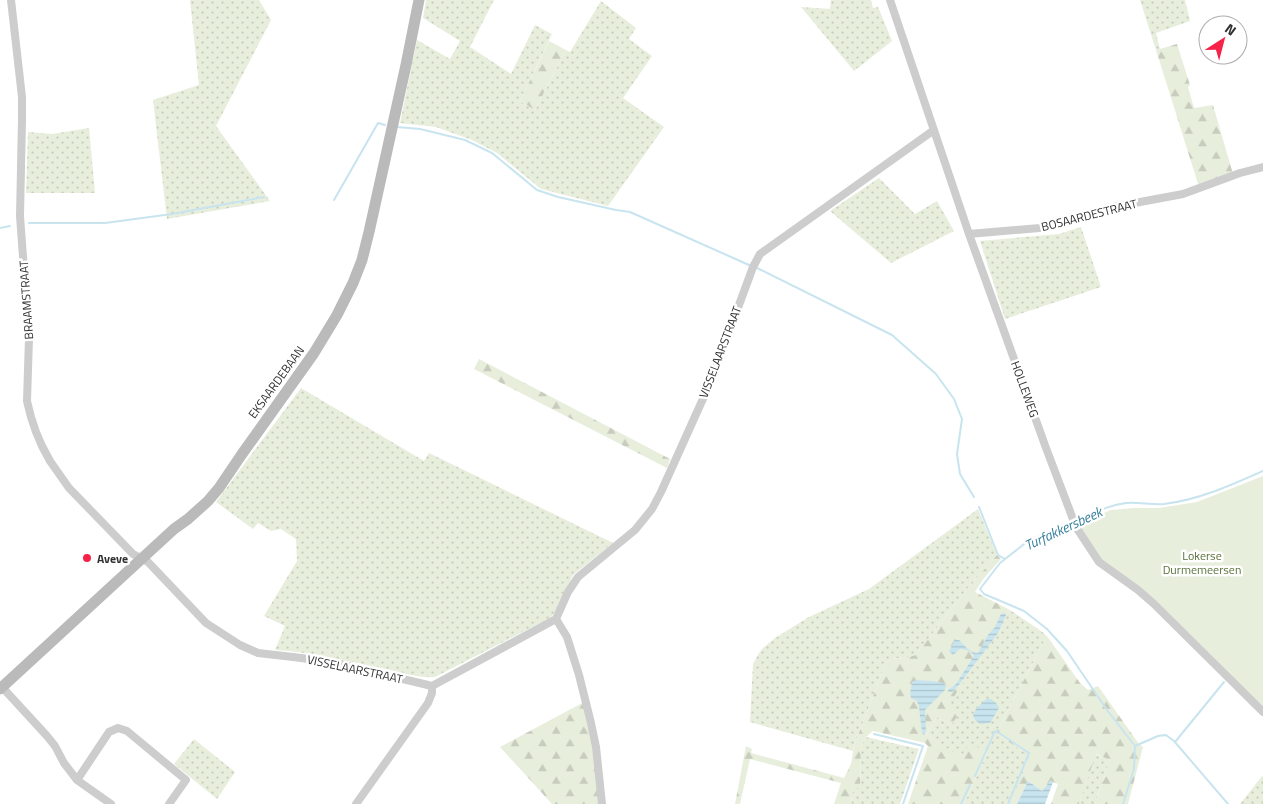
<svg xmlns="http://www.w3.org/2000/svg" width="1263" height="804" font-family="'Titillium Web',sans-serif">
	<defs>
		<pattern id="grass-dots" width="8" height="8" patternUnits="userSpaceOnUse" patternTransform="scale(1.25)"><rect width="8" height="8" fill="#e8eedc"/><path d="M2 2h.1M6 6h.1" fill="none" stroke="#c7ccbd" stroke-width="1.8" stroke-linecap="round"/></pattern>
		<pattern id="forest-firs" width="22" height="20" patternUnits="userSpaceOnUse" patternTransform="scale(1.25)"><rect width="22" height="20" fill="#e8eedc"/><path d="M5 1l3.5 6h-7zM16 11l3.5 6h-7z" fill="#c7ccbd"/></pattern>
		<pattern id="water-rules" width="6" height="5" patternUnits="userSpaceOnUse" patternTransform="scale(1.25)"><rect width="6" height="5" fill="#c7e4ef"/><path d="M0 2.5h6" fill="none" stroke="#abc4cd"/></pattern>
	</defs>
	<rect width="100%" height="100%" fill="#fff"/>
	<path fill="url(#grass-dots)" d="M190,0H259L271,20L216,126L270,201L167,219L153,100L199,85Z
		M426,0H494L470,47L511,74L535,25L552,34L520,101L535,110L566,50L570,52L601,1L636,28L629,39L652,56L623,98L664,127L608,206L541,189L497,153L472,140L436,127L400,123L417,40L450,59L460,41L423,18Z
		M831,0H871L873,8L878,7L892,41L854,71L801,7L830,9Z
		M1140,0H1185L1190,21L1156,33L1160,49L1156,50Z
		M89,128L95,193H26L28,132L52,134Z
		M879,178L915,214L937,201L954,231L891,263L830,211Z
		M1081,227L1101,287L1005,319L980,241L1059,234Z
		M301,388L424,461L429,453L613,543L573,575L555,613L550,618L435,677C417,678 403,673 386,669C349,662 312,652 275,650L285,626L264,616L297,561L296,539L281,529L271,531L258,523L253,529L216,502Z
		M978,509L997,555L968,588L916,655L905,658L890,659L885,665L854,746L853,751L750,722L753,664L759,653L763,648L775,638L809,617L869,589Z
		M1010,610L1041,631L1047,636L996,733L1030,756L1011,804H964L987,752L961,758L926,735L937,717L951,725L947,706Z
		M866,737L919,749L900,804H851L853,788H860L861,746Z
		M194,739L235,772L217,799L174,764Z
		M1095,754L1110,760L1095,804H1079Z
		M1263,775V804H1240Z"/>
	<path fill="url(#forest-firs)" d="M549,41L566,50L535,110L520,101Z
		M1177,44L1190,85L1188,87L1194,108L1213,105L1233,174L1199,187L1156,50Z
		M479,359L670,459L667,468L474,369Z
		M997,555L1001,559L984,578L975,592L1010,610L948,706L959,714L951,725L937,717L926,735L961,757L969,744L987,751L964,804H908L928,746L925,743L873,731L866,737L861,746L860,788H853L851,804H834L841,783L750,759L740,804H735L746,746L752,749L751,753L844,778L851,764L854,746L885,665L890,659L905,658L916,655L968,588Z
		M1047,636L1080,683L1088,690L1098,686L1139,744L1143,747L1128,804H1095L1110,760L1096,754L1079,804H1051L1058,784L1050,781L1042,791L1028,781L1017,804H1011L1029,756L996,733Z
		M584,702L592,744L599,804H552L500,747Z"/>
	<path fill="#e8eedc" d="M1263,476V709L1208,652L1150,596L1100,558L1086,538L1079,523L1111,510L1134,508H1159L1197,502Z"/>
	<path fill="url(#water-rules)" d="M1005,613L1006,615L998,633L958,686L952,692H948V690L956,684L974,656C972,651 965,649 960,649L953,655L949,651L955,640H959C964,645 970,653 978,653L988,635L995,627L1001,614Z
		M917,680C926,681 939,680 946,685L945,690L925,710L926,731L924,735L922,733L919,707L917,701L911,698L910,694L912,682Z
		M986,699H991L996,703L999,708L990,723L980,724L975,720L973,715L976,709Z
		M1028,781L1042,791L1050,781L1053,782L1045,804H1017Z"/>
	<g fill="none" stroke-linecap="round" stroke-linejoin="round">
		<path stroke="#c7e4ef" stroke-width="2" d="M397,127L420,129L465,140L492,153L537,190L558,197L616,210L630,212L749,265
			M334,200L378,123L385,125
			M29,223H105L172,214L264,197
			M0,228L10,226
			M755,267L892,335L936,374L954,399L962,419L957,454L960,474L974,497
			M979,507L998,555L1005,559
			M1075,521C1092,514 1108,505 1126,503C1138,502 1152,505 1164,504C1198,500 1232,485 1263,471
			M1070,522L1028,541L1000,563L980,589L984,594L1024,611L1047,629L1067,651L1107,710L1135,746L1134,769L1123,804
			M874,734L923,746L903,804
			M1175,742L1224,682
			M1135,746L1158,736L1166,735L1174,741L1228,804
			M975,776L995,731L999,733L1029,753L1008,804
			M961,804L970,785"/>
		<path stroke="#cdcdcd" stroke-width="8" d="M11,0L22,97V120L20,216L29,338L27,401L31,417L36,432L42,446L50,461L69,488L133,554L148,562L206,623L240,645L258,653L293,657L332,662L432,686L556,619L568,592L578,577L635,530L652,509L661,492L711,381L753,267L760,254L934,130
			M890,0L969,234L1046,448L1076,527L1099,562L1138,590L1154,604L1263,712
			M969,234L1040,228L1062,224L1108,208L1183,194L1240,173L1263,167
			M556,619L567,637L579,675L591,723L596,747L602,804
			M2,687L47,736L55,746L64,763L77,780L111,804
			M77,780L109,732L118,728L127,731L186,780L169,804
			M356,804L428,703L432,693V686"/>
		<path stroke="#bababa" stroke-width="11" d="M0,689L174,529L188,519L208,501L219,488L242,454L314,353L337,315L353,283L362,260L369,232L406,65L419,0"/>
	</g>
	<circle fill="#f62248" stroke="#fff" stroke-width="2" cx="87" cy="558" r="5"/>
	<g text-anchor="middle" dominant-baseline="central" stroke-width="5" stroke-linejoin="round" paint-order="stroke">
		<g font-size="12" fill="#303030" stroke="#fff">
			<text transform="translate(1089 215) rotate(-14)">BOSAARDESTRAAT</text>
			<text transform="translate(26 300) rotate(-94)">BRAAMSTRAAT</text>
			<text transform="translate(720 352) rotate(-69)">VISSELAARSTRAAT</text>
			<text transform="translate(276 382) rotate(-54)">EKSAARDEBAAN</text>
			<text transform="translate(1025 389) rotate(70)">HOLLEWEG</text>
			<text transform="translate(355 669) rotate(12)">VISSELAARSTRAAT</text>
		</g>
		<g font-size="12" fill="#587038" stroke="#fff">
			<text x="1202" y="555">Lokerse<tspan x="1202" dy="14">Durmemeersen</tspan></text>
		</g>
		<g font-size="12" font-weight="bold" fill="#303030" stroke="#fff" text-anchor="start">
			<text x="97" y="558">Aveve</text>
		</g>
		<g font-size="14" font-style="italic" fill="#357e9a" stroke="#fff">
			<text transform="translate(1063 528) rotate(-25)">Turfakkersbeek</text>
		</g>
	</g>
	<g transform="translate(1223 40) rotate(36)"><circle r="24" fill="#ffffff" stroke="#acacac"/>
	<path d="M0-4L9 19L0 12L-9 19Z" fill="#f62248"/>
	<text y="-8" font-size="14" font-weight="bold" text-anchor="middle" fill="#303030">N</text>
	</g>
</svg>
